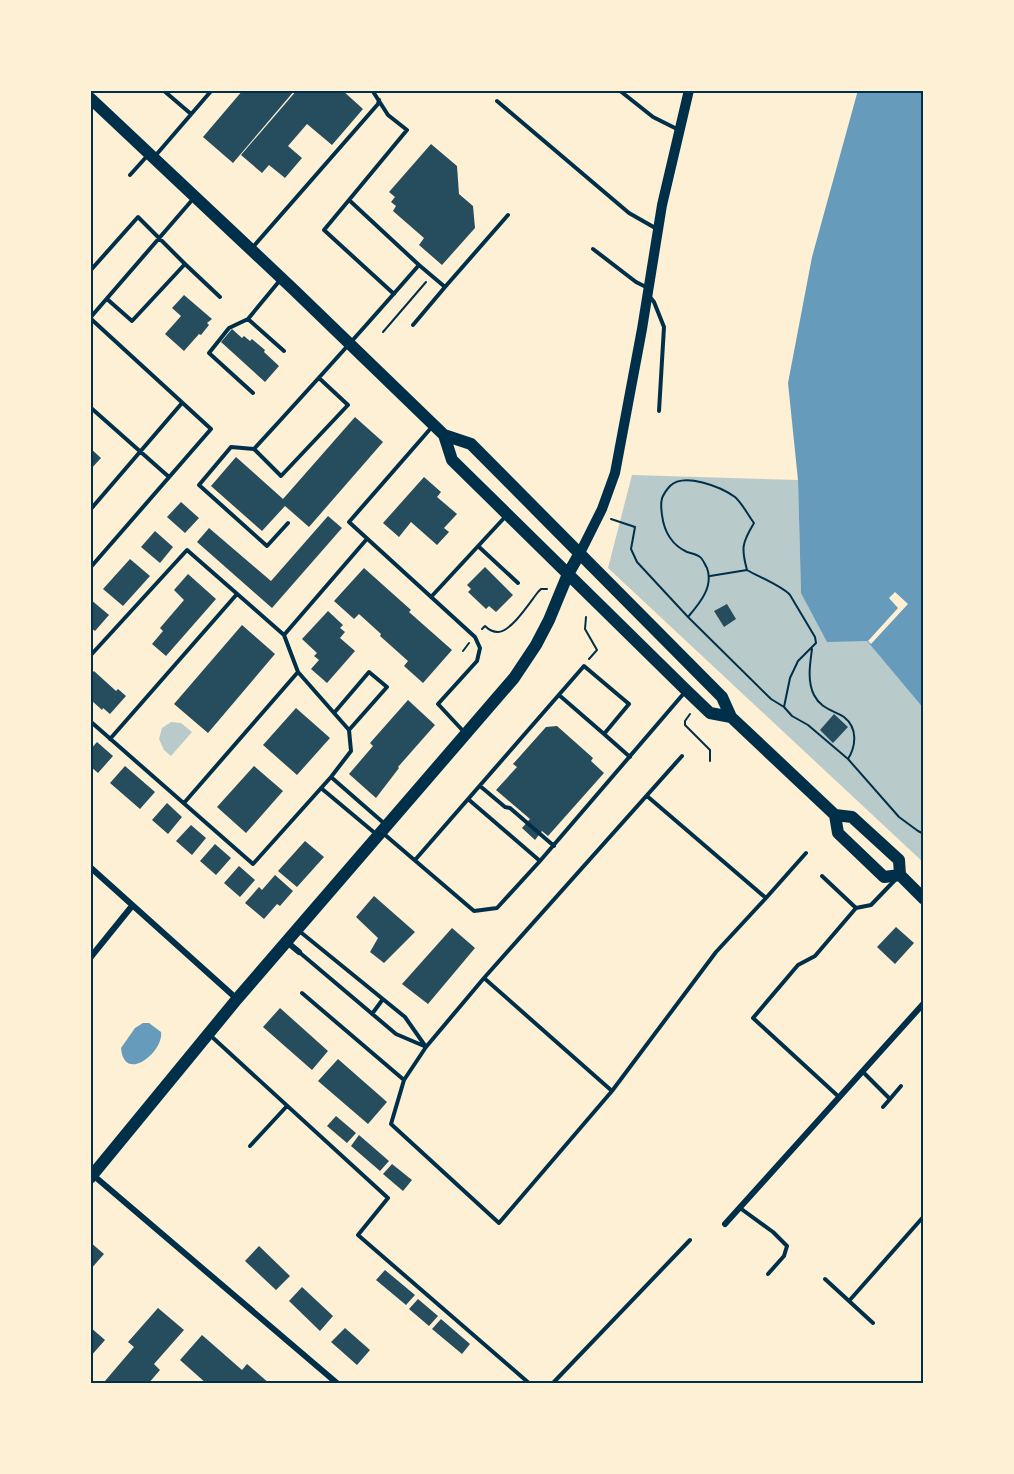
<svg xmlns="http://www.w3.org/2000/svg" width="1014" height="1474" font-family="Inter,sans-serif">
	<rect width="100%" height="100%" fill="#fdf0d5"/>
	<path fill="#b9caca" d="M632,475L798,480L801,593L867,641L924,709V863L608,568Z
		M171,722L181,723L192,732L171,756L164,750L159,739L162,728Z"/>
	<path fill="#669bbc" d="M858,90H924V709L867,641L827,642L801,593L798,480L788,383L812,257Z
		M143,1023H149L161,1032C164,1052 124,1084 121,1048L135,1028Z"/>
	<path fill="#fdf0d5" d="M895,592L908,604L871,644L868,641L898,608L889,598Z"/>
	<path fill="#264d5e" d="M243,90H295L233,163L203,137Z
		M297,90H342L363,109L332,145L307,124L288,146L302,158L285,178L269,165L262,173L241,155Z
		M431,144L457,166L459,194L473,206L475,228L442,265L419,245L424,238L393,211L396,206L391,202L395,197L389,192Z
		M184,295L212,319L207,323L209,325L201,335L199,334L184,351L165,334L181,316L172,308Z
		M232,329L242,338L244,336L250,341L252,339L265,350L264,352L279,366L265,382L221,342Z
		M355,417L383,442L309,527L285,506L262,531L211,486L236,457L283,499Z
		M90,448L101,458L90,470Z
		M424,477L441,492L437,497L457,514L444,528L449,532L437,545L411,522L399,537L383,523Z
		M181,502L199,518L185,533L167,517Z
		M328,516L342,528L272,608L197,542L209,528L271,581Z
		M155,531L173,547L160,563L141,547Z
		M130,559L150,576L123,606L103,589Z
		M485,567L513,595L496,612L489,606L486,609L468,592L471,589L467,585Z
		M364,568L411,610L409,612L452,650L423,683L404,666L408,661L380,636L381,634L359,614L354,619L334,601Z
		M188,574L216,599L166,656L152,644L163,631L160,628L184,600L174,590Z
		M90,599L109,615L95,631L90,627Z
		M727,604L736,619L724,627L714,611Z
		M328,611L343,625L340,628L345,632L340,638L355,651L327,683L311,669L319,660L314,656L317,653L302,639Z
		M242,625L275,654L208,733L174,704Z
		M94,671L116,691L118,689L126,696L110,714L103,708L102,710L90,699V675Z
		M408,700L435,725L398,767L399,768L376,798L349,774L373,746L370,743Z
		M296,708L330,738L297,775L263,745Z
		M834,714L848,727L833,743L820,730Z
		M557,726L593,758L591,761L604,773L548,836L542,831L535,840L522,828L530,819L496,790L517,767L513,764L546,727Z
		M97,742L113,756L98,773L90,766V750Z
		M125,766L155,792L140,809L110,783Z
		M254,766L283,791L246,833L217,807Z
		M167,803L182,817L168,834L152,820Z
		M191,825L206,838L192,855L176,841Z
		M305,841L324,857L297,887L278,871Z
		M215,844L231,858L216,875L200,861Z
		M239,866L255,880L240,897L224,883Z
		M275,875L293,891L280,906L277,904L264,919L245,903L259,887L262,890Z
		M374,896L415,932L384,963L370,952L378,938L356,917Z
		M896,927L914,943L895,964L877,947Z
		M452,928L475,948L428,1004L402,984Z
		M280,1008L328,1051L312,1070L263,1027Z
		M338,1059L387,1102L368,1124L318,1081Z
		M336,1116L356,1133L347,1143L327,1126Z
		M359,1135L389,1161L380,1171L351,1146Z
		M392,1164L412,1180L403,1191L383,1174Z
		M90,1242L104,1254L90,1270Z
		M259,1246L290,1276L276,1290L245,1261Z
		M385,1270L415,1295L406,1305L376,1280Z
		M302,1287L333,1316L320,1331L289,1301Z
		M418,1299L438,1316L429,1326L409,1309Z
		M158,1308L184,1330L154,1364L160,1370L148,1384H108L105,1381L134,1347L128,1342Z
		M441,1319L470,1344L462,1354L432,1329Z
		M90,1327L105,1340L90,1357Z
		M345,1328L370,1350L357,1365L331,1342Z
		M202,1335L242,1370L247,1364L270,1384H207L180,1360Z"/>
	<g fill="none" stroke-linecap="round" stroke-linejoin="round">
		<path stroke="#003049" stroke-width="2" d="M383,332L426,282
			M611,519L635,527L631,549L637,562L688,617L771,699L784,707L792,716L808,725L848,759L899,817L918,831L924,834
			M747,570C759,577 782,586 790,595L815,637L816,643L798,661L790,678L784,707
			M586,617L585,629L597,650L589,659
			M688,617C699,604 714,587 707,568C705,565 703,559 700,557C696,554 690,553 687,552C672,545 664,531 662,515C660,501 661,496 670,486C684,472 721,487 735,497C742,503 748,515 754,523C742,543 741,548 747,570L710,576
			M482,629L485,626C488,629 493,632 498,632C511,632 530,602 538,592L541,589H547
			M812,649C810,664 807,681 814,695C821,709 833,710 844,717C858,728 856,746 848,759
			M463,651L469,643
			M690,714L685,721V725L710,750V761"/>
		<path stroke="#003049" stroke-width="4" d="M163,90L191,114
			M372,90L388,115L407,130L349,200L419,265
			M619,90L653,117L679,130
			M497,101L629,213L657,229
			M156,155L212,90
			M130,175L148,155
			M349,200L324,230L394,294
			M253,247L378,104L379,100
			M593,249L636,282L648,288
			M185,264L220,297
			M90,271L138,217L185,264L132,321L107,299
			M281,279L248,319L284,351
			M650,297L654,302L664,327L659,411
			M90,318L211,429L90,568
			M90,318L193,199
			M248,319L229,328L209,353L253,393
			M413,325L445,287
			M319,378L348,405L281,476L254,449C310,388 365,327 419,265L445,287L508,215
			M90,407L169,477
			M431,428L349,522L475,637L480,648L477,661L438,704L465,733
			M254,449L231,447L199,485L267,546L288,523
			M90,510L182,403
			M478,546L518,583
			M431,597L505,517
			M284,635L366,540
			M90,656L187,550L284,635L298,672L349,730L351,751L331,777L253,864L90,721
			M559,695L604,734
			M334,713L369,672L387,687L349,730
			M110,739L237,594
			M331,777L386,825
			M480,786L505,807L510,808L554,846
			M321,788L376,834
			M647,796L766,898L806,853
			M468,799L540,861
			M184,803L298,672
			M384,834L474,911L497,908L540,861L685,692
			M415,860L584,666L629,704L604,734L630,757
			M822,876L856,908L871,905L895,880
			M298,930L405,1017L426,1047
			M299,952L396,1034L424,1046
			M484,978L612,1091L716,952L766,898
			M302,993L404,1080L391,1124L499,1223L612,1091
			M372,1014L383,999
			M211,1036L388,1198L358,1235L530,1384
			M863,1072L890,1099L901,1086
			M404,1080L426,1047L484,978L682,756
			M839,1097L753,1018L798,965L815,956L856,908
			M883,1107L890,1099
			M250,1146L287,1106
			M740,1208L773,1232L787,1246L784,1256L768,1274
			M825,1279L849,1301L924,1216
			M849,1301L873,1323
			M552,1384L690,1240"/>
		<path stroke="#003049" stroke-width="6" d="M90,867L237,999
			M287,942L299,952
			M90,958L132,906
			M93,1175L338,1384
			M725,1224L924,1003"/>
		<path stroke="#003049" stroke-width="10" d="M580,553L602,509L615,473L642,329L662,205L689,90"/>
		<path stroke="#003049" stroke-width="12" d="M90,98L294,290L444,435L471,444L722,697L731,717L835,815L852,817L899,860L900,875L924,899
			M444,435L452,460L686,690L710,713L731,717
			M835,815L838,833L884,877L900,875
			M90,1178L237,999L514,678L536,645L549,620L568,574L580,553"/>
	</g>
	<rect width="1014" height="1474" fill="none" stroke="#fdf0d5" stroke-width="183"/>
	<rect x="92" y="92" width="830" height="1290" fill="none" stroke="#003049" stroke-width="2"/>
</svg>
